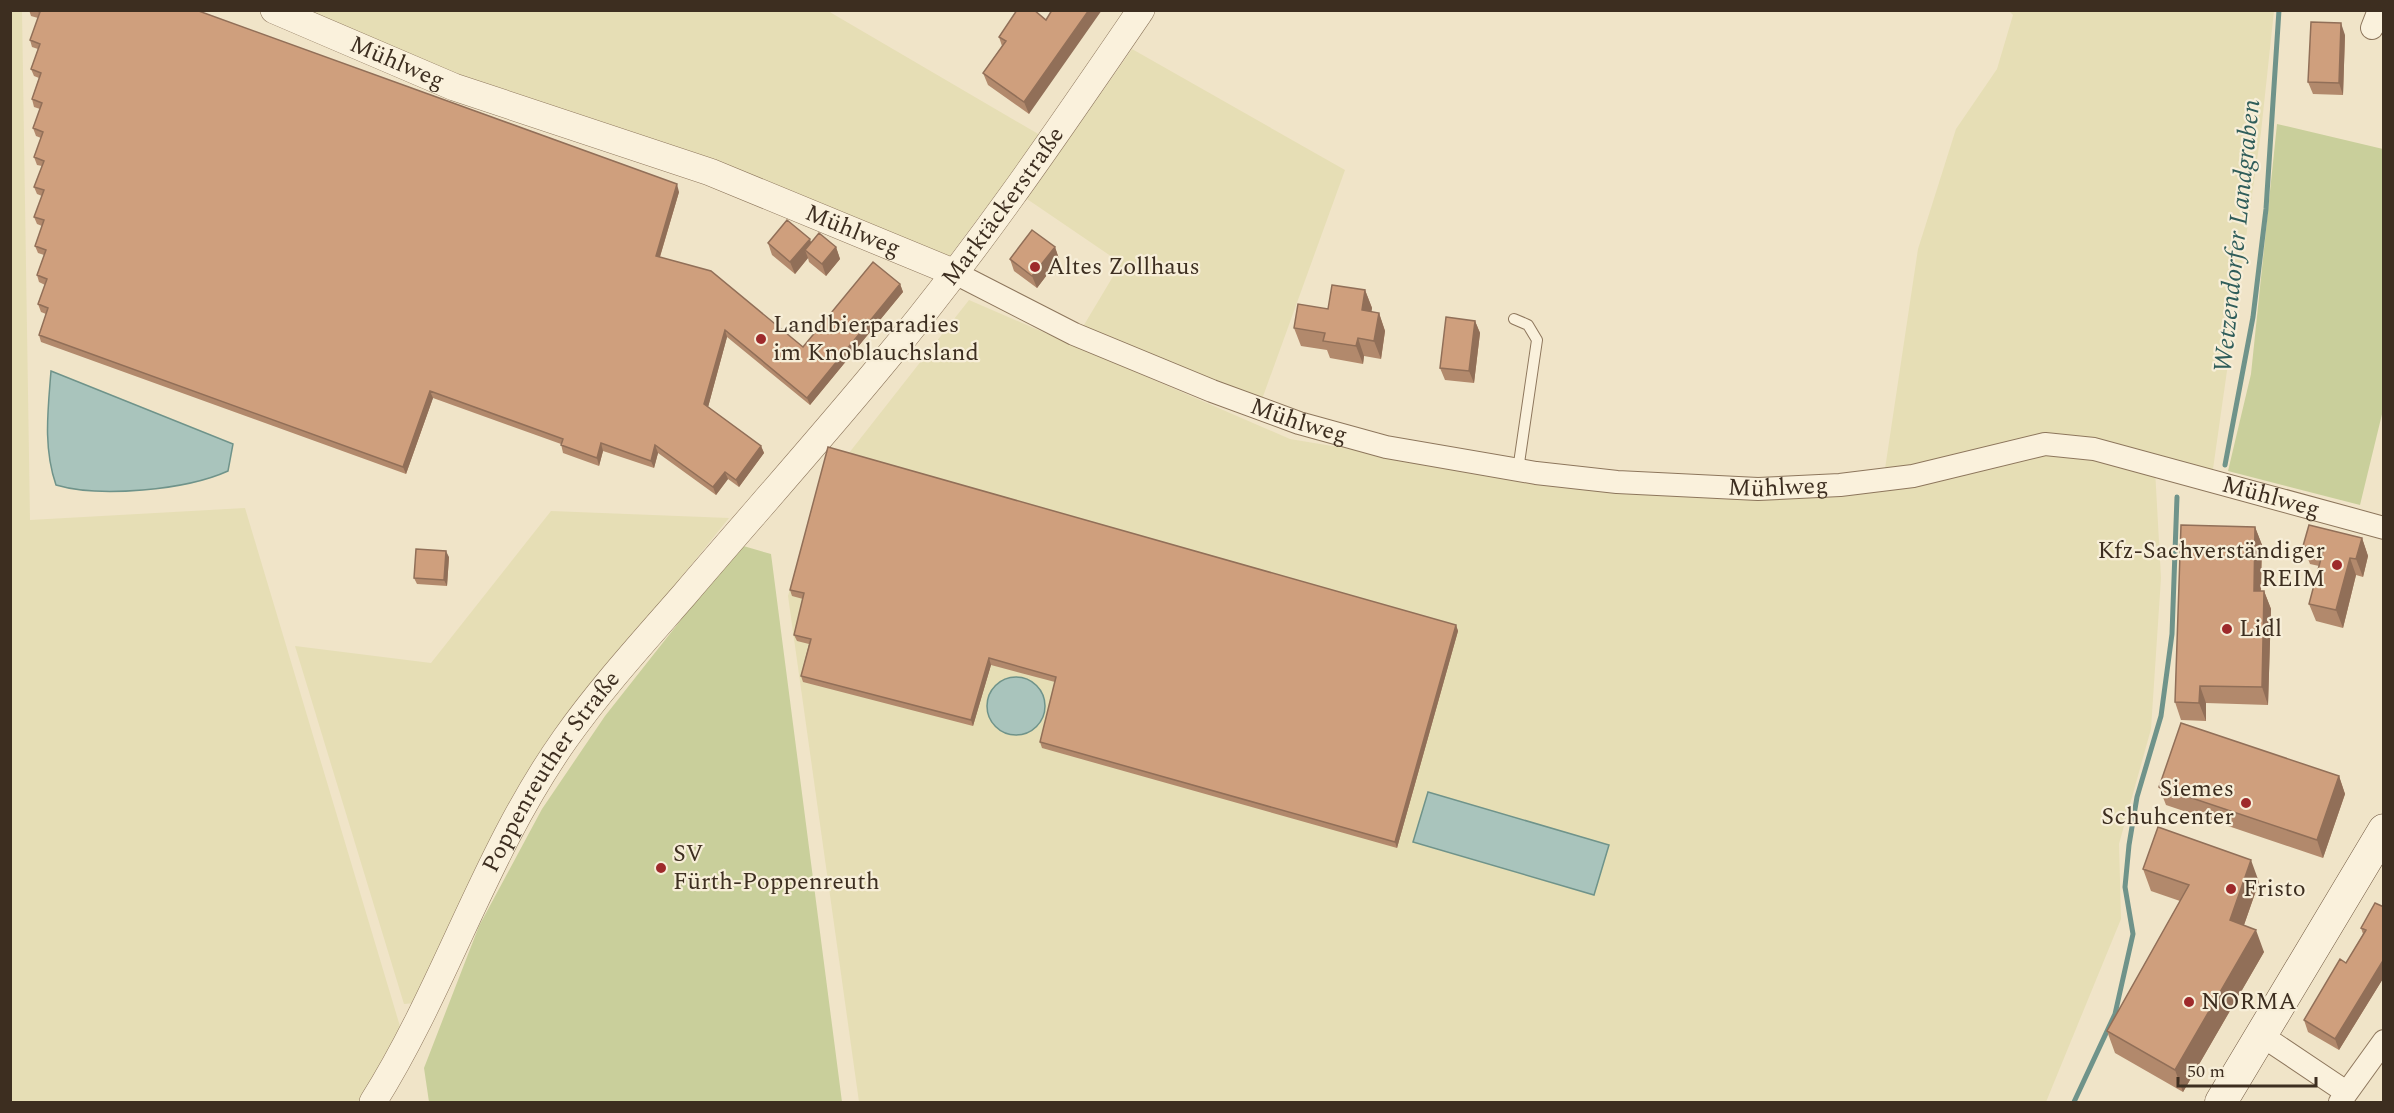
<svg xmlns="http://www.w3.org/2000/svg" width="2394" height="1113" font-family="Spectral,serif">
	<rect width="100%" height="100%" fill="#f0e4c8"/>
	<path fill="#e6deb5" d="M10,11H22L30,520L245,508L402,1033L362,1102H11Z
		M288,11H828L1040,135L949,257L451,79Z
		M2009,11H2274L2261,132L2213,469H2155L2161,578L2151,729L2119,844L2121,919L2046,1102H859L788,596L829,450L849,453L969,300L1290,439L1572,486L1882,489L1918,249L1956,129L1997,69L2013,15Z
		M1132,49L1345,170L1261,402L1081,330L1121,263L1027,199Z
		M551,511L729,518L536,758L415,1003L404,1004L295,646L431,663Z"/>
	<path fill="#c9cf9b" d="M2277,124L2383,149V410L2360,505L2228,471L2251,374Z
		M740,545L771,554L842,1102H429L424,1068L479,926L542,809L605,716Z"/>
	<path fill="#a9c4bc" stroke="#6f938a" stroke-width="1.5" d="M51,371L233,444L228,471C186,490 100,498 56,485C43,447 48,410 51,371Z
		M987 706a29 29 0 1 1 58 0a29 29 0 1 1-58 0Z
		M1428,792L1609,845L1594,895L1413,842Z"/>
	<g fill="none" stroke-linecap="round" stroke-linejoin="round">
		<path stroke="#6f938a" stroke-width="5" d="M2225,465L2253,317L2266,209L2279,10
			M2074,1102L2115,1014L2133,934L2125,887L2129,845L2137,797L2161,716L2172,634L2177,497"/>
		<g stroke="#8d765c" stroke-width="12">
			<path id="service" d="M1514,319L1528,325L1537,340L1518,470"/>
		</g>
		<g stroke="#8d765c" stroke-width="24">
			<g id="minor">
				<path d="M2372,28L2379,10"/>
				<path id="s1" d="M955,273L1074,334L1212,391L1299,423L1386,447L1536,473L1617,482L1758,489L1840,485L1913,476L2045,444L2094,449L2384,528"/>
				<path d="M2261,1035L2346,1092"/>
				<path d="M2340,1102L2384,1041"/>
			</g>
		</g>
		<g stroke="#8d765c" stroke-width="28">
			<g id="tertiary">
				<path id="s2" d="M274,10L454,87L710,172L955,273"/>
				<path id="s3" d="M373,1102C446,986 485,852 565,739C601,688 644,641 685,594C749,519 815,445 878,369C974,255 1057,133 1141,10"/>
			</g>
		</g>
		<g stroke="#6f573f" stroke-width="33">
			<path id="secondary" d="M2221,1102L2384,830"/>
		</g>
		<use href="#service" stroke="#faf1dc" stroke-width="10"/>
		<use href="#minor" stroke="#faf1dc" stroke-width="22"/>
		<use href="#tertiary" stroke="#faf1dc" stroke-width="27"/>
		<use href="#secondary" stroke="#faf1dc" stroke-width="32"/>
	</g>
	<path fill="#b2896c" d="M29,10H196L679,192L660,257L803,347L900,284L903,292L810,405L727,337L708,407L761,446L764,453L739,487L728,479L716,495L658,453L654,468L603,451L599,466L563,453L561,444L433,398L406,474L41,342L39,335L46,314L41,312L38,304L45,285L39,282L37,275L44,255L38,253L35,246L42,226L37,224L34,217L42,196L37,194L34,187L42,166L37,165L34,157L41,138L36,136L33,128L40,109L34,107L32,99L39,78L34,76L31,69L38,49L32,47L30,40L38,18L31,16Z
		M1046,20L1029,114L988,85L983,73L1002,46L999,37Z
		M2345,35L2343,95L2313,94L2308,82Z
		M768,243H811L836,247L840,259L826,276L809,262L808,258L795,274L772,255Z
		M1055,247L1059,259L1037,288L1014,271L1010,259Z
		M1365,290L1372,308L1371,312L1379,313L1385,331L1381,359L1364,356L1363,364L1330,358L1327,350L1301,346L1294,328L1328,309Z
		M1475,321L1480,333L1474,383L1445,380L1440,368Z
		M2255,527L2262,545L2261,591H2264L2271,609L2268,705L2206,703V721L2181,720L2175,702Z
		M2362,538L2368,556L2363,577L2356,575L2343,628L2316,621L2309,604L2319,566L2310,564L2303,546Z
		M449,557L447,586L417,584L414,578Z
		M790,590L1456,625L1458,631L1397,848L1042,748L1040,742L1055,682L991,665L973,726L803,682L801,676L809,644L797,641L794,635L803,599L792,596Z
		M2339,776L2345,794L2323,858L2166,805L2159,787Z
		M2143,869L2259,882L2244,925L2264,952L2183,1092L2115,1053L2107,1031L2180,901L2151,891Z
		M2384,907V977L2339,1050L2308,1032L2304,1020L2346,963L2363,934L2361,928Z"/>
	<path fill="#916f58" d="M1089,10H1102L1029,114L1024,102Z
		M2341,23L2345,35L2343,95L2339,83Z
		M677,184L679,192L658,263L656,256Z
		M810,239L814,251L805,250L808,258L795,274L790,262Z
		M836,247L840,259L826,276L822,264Z
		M1055,247L1059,259L1037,288L1032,276Z
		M900,284L903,292L810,405L807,398Z
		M1365,290L1372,308L1369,328L1362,310Z
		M1379,313L1385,331L1381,359L1374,341Z
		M1475,321L1480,333L1474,383L1469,371Z
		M725,330L727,337L707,411L704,404Z
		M1358,338L1364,356L1363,364L1356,346Z
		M430,391L433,398L406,474L403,467Z
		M601,443L603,451L599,466L597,458Z
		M655,445L658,453L654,468L651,461Z
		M761,446L764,453L739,487L736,480Z
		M725,472L728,479L716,495L713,487Z
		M2255,527L2262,545L2260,609L2254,591Z
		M2362,538L2368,556L2363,577L2356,559Z
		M446,551L449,557L447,586L444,580Z
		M2350,558L2356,575L2343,628L2336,610Z
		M2264,591L2271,609L2268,705L2262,687Z
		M1456,625L1458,631L1397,848L1395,842Z
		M989,658L991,665L973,726L971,720Z
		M2200,686L2206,703V721L2199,703Z
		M2339,776L2345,794L2323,858L2317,840Z
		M2251,860L2259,882L2238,942L2230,920Z
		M2256,930L2264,952L2183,1092L2175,1070Z
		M2384,959V977L2339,1050L2335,1039Z"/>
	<path fill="#cf9f7d" stroke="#916f58" stroke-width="1.5" d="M34,10H196L677,184L656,256L711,271L803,347L873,262L900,284L807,398L725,330L704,404L761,446L736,480L725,472L713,487L655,445L651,461L601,443L597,458L561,445L563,439L430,391L403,467L39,335L48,308L38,304L47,279L37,275L46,250L35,246L44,220L34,217L44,190L34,187L44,161L34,157L43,132L33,128L42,103L32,99L41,73L31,69L40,44L30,40L40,12Z
		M1017,10H1034L1046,20L1052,10H1089L1024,102L983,73L1006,41L999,37Z
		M2311,22L2341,23L2339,83L2308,82Z
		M787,220L810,239L790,262L768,243Z
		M1032,230L1055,247L1032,276L1010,259Z
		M819,233L836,247L822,264L805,250Z
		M1332,285L1365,290L1362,310L1379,313L1374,341L1358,338L1356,346L1323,341L1325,333L1294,328L1298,304L1328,309Z
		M1446,317L1475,321L1469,371L1440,368Z
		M828,447L1456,625L1395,842L1040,742L1056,677L989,658L971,720L801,676L811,639L794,635L804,593L790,590Z
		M2181,525L2255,527L2254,591H2264L2262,687L2200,686L2199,703L2175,702Z
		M2309,525L2362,538L2356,559L2350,558L2336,610L2309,604L2323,551L2303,546Z
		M416,549L446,551L444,580L414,578Z
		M2181,723L2339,776L2317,840L2159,787Z
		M2158,827L2251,860L2230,920L2256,930L2175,1070L2107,1031L2189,885L2143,869Z
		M2375,903L2384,907V959L2335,1039L2304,1020L2340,959L2346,963L2366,930L2361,928Z"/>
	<g fill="#9e2a2b" stroke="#f7eed8" stroke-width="2">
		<circle cx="1035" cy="267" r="6"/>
		<circle cx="761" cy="339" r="6"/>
		<circle cx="2337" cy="565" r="6"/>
		<circle cx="2227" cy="629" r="6"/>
		<circle cx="2246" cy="803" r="6"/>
		<circle cx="661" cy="868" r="6"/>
		<circle cx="2231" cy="889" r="6"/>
		<circle cx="2189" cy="1002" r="6"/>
	</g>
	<g text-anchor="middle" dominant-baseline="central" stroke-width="4.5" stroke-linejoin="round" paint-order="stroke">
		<g font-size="24" fill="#3d2e20" stroke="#f7eed8">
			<text stroke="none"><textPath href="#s2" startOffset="134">Mühlweg</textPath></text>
			<text stroke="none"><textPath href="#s3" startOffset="1101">Marktäckerstraße</textPath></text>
			<text stroke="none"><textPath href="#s2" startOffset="620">Mühlweg</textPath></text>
			<text stroke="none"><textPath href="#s1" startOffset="375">Mühlweg</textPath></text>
			<text stroke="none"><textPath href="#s1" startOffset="861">Mühlweg</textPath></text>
			<text stroke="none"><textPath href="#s1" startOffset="1365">Mühlweg</textPath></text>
			<text stroke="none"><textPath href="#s3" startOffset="376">Poppenreuther Straße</textPath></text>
		</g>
		<g font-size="24" fill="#3d2e20" stroke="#f7eed8" text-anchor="start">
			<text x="1047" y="267">Altes Zollhaus</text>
			<text x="773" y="325">Landbierparadies<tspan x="773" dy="28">im Knoblauchsland</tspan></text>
			<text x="2325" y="551" text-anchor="end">Kfz-Sachverständiger<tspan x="2325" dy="28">REIM</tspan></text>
			<text x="2239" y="629">Lidl</text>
			<text x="2234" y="789" text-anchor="end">Siemes<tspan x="2234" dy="28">Schuhcenter</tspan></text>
			<text x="673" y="854">SV<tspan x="673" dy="28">Fürth-Poppenreuth</tspan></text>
			<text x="2243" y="889">Fristo</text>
			<text x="2201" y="1002">NORMA</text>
		</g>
		<g font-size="26" font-style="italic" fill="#2f5d5a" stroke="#f7eed8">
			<text transform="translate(2237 236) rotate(-84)">Wetzendorfer Landgraben</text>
		</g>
	</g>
	<rect width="2394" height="1113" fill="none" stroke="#3d2e20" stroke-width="24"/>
	<path d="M2178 1077v9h138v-9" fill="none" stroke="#3d2e20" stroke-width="3"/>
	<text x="2187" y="1077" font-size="18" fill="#3d2e20" stroke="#f7eed8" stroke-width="4.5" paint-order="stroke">50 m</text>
</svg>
